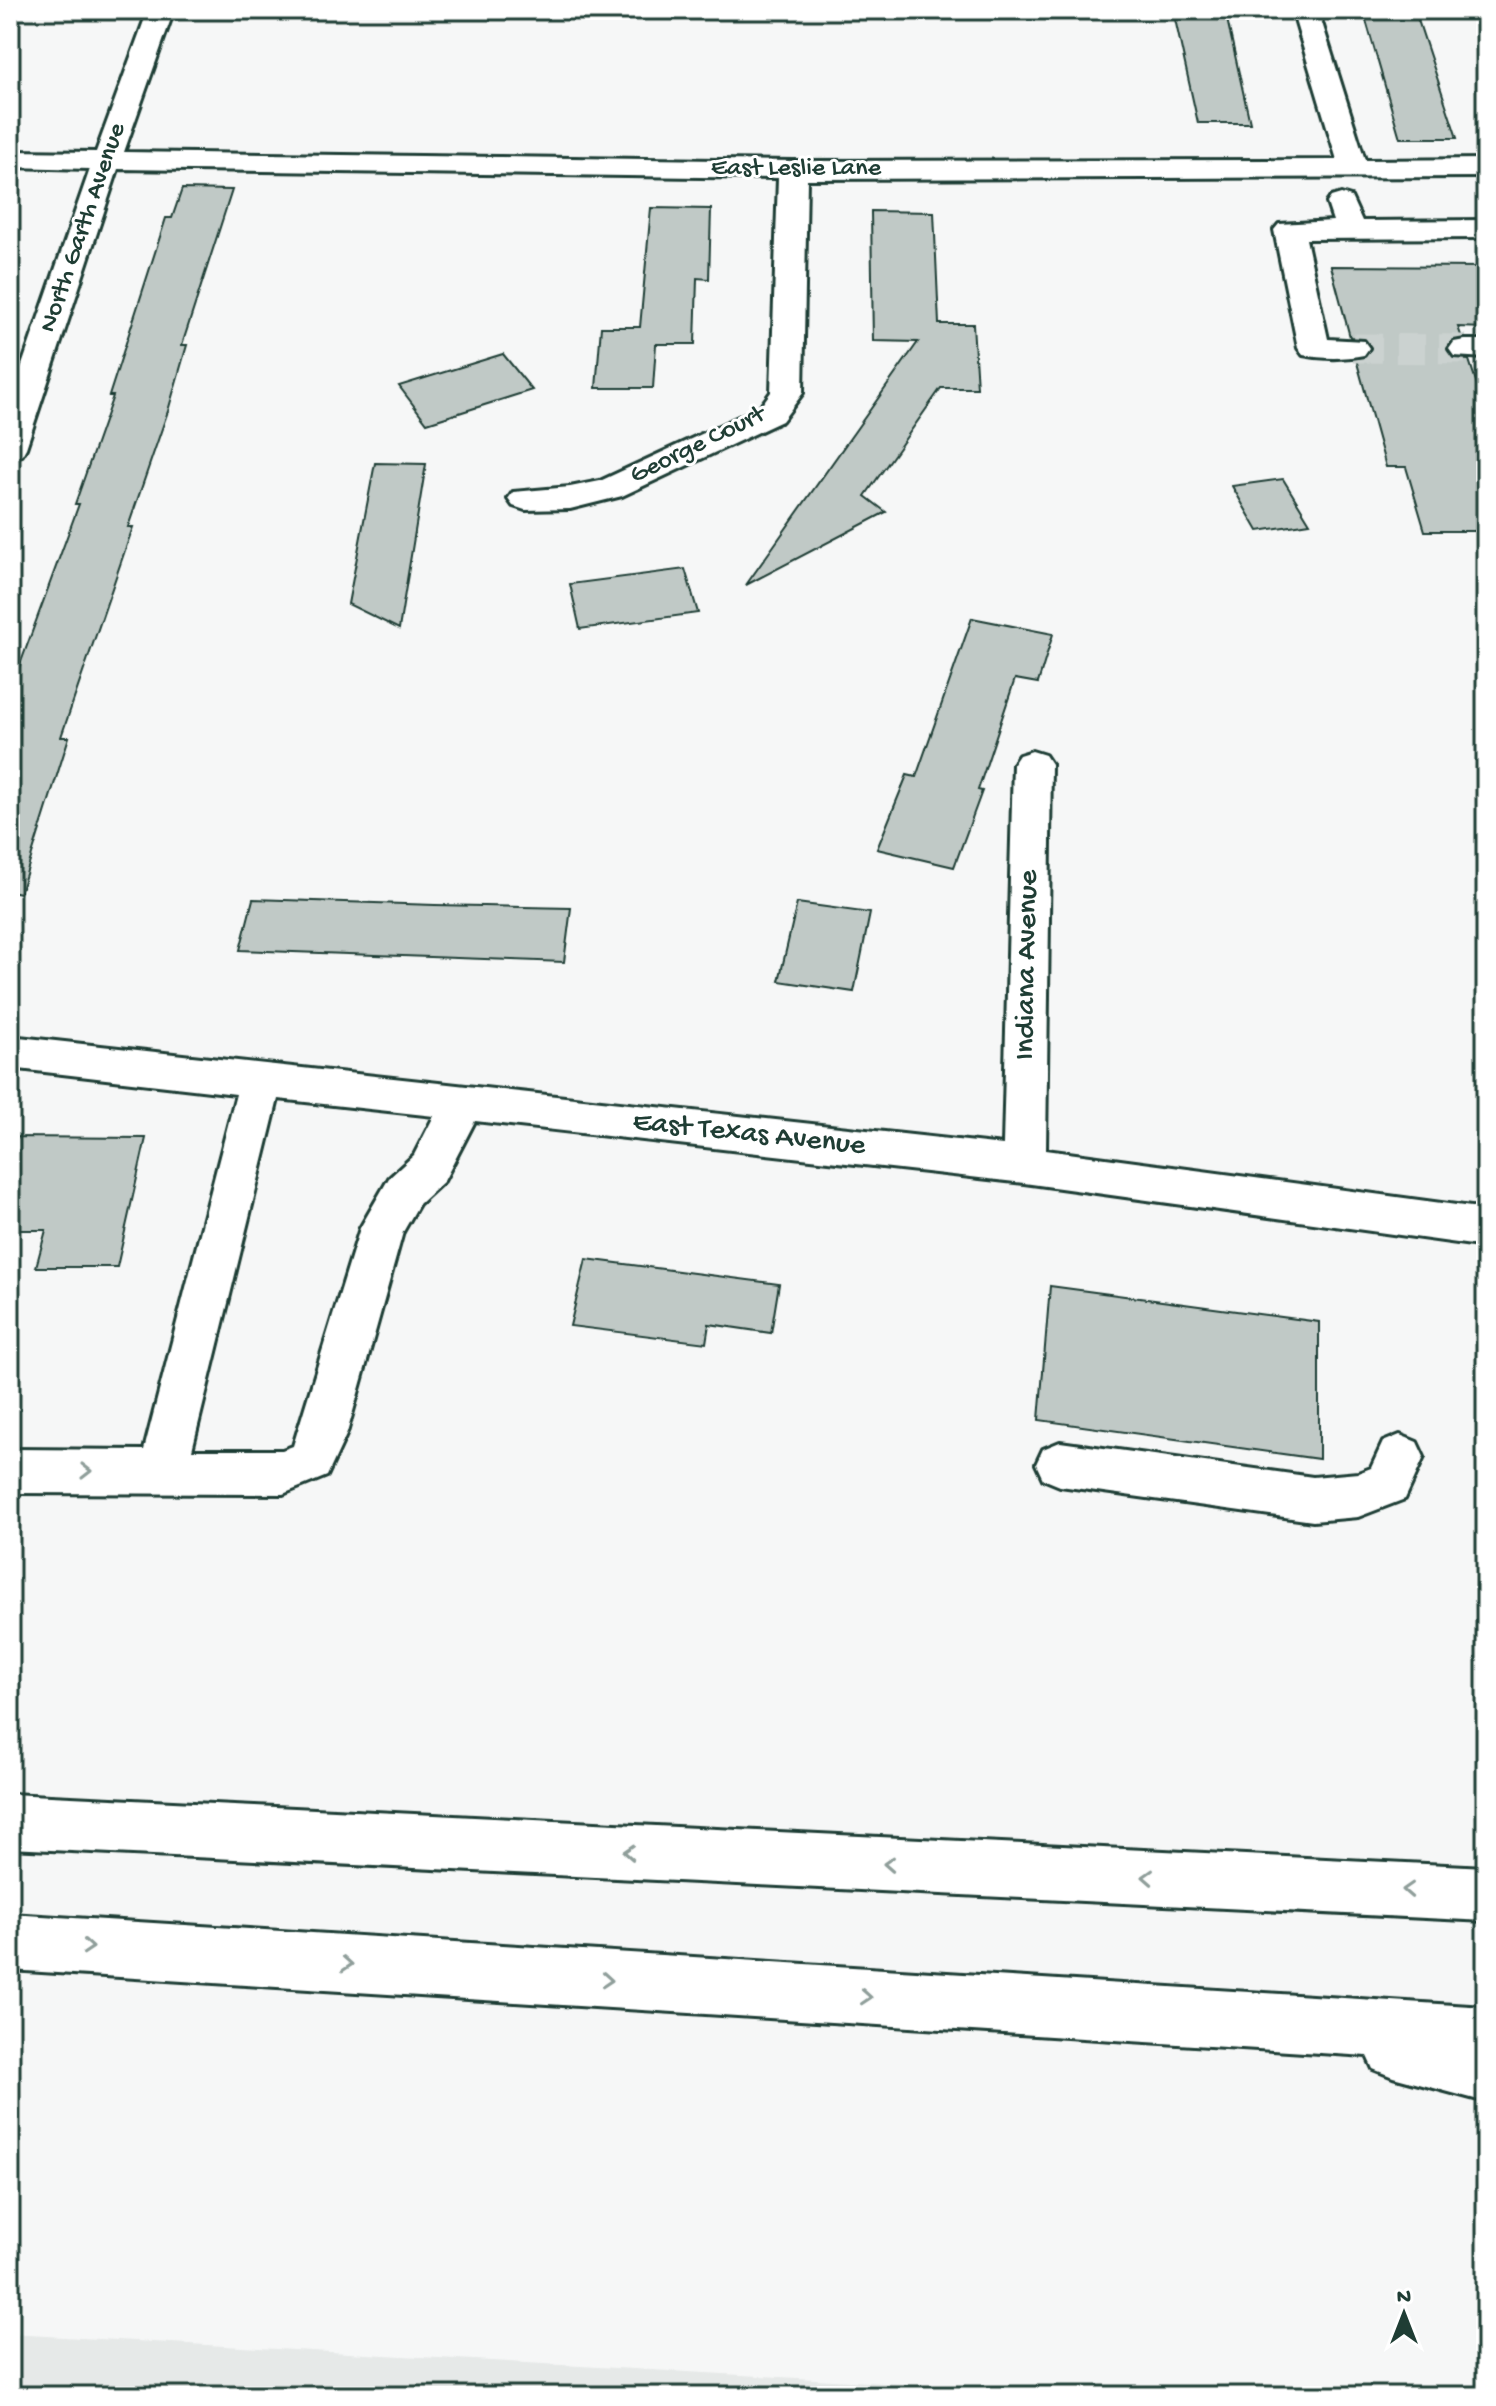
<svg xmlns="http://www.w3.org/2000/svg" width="1496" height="2406" font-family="'Gochi Hand',sans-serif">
	<rect width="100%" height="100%" fill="#f6f7f7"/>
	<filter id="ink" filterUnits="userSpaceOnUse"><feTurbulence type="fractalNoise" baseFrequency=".0125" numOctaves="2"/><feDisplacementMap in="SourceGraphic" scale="16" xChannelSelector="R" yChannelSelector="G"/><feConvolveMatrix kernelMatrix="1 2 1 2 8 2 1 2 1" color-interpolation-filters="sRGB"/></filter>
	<g filter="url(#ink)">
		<path fill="#e6e9e8" d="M10,2334L1117,2396H10Z"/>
		<path fill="#c0c9c6" stroke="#1f3d34" stroke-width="2" d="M1173,10H1225L1250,123H1198Z
			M1363,10L1415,11L1457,138H1400Z
			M182,189L232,190L182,345H187L168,411L128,527H133L61,737H69L20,893L10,891V692L79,504H75L113,396H109L166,218H172Z
			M651,208L711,209L709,279L697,278L695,344H656L653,388H596L601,327H640Z
			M871,211L934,212L939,324H973L977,388H941L865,496L886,512L746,585L918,342L873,341Z
			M1331,266L1486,267V328L1458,327L1462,338L1452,340L1446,349L1454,359L1469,360L1486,412V531H1425L1406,467H1386L1356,359L1366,357L1372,348L1364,338L1350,337Z
			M503,354L532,390L427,423L399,386Z
			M375,463L426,464L399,629L348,604Z
			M1283,479L1310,523L1258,531L1232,486Z
			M685,569L698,613L580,629L570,584Z
			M972,618L1053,634L1038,683L1015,679L978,790L982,791L954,867L877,849L907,775L916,777Z
			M253,899L435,905L571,908L564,962L240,950Z
			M797,903L870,913L854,992L779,981Z
			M10,1137L146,1138L117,1267H36L46,1230H10Z
			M586,1259L779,1284L771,1333L709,1324L706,1343L570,1326Z
			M1050,1286L1319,1322V1459L1039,1420Z"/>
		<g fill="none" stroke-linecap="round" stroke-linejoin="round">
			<path stroke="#cbd2d0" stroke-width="29" stroke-dasharray="29 14" stroke-linecap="butt" d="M1353,348L1465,349"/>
			<g stroke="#1f3d34" stroke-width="6">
				<path id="minor" d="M148,10H174L124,152L793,161L1337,160L1292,10H1318L1365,160L1486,159V177L807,179L803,393L782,421L622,496L570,509L525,510L513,506L508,499L513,492L570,487L600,481L760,407L771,392L778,178L118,169L26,448L22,455L10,458V400L90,169L10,167V151L96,152Z
					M1341,194L1351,197L1362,221L1486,220V238L1306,239L1328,339L1364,341L1369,348L1364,355C1345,359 1322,359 1303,355L1298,348L1274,230L1279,224L1333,221L1327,203L1331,197Z
					M1465,340H1486V358L1454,356L1449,349L1454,342Z
					M1032,751L1045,755L1051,764L1046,1150L1486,1209V1247L1024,1183L475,1121L444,1181L419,1204L403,1232L347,1433L327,1476L283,1494L10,1493V1449L144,1450L236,1094L10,1068V1036L1003,1145L1013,764L1019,755ZM278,1099L434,1116L414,1155L389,1178L360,1228L293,1446L282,1450H192Z
					M1400,1435L1417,1442L1424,1457L1405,1499L1358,1517L1313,1521L1060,1486L1043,1479L1036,1464L1043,1449L1060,1442L1313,1477L1358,1473L1371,1468L1383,1442Z"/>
			</g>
			<g stroke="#1f3d34" stroke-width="6">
				<path id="highway" d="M10,1794L1486,1867V1921L10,1848Z
					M10,1914L1486,2007V2102L1393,2077L1373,2069L1367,2056L10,1970Z"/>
			</g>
			<use href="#minor" fill="#fff" fill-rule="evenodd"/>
			<use href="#highway" fill="#fff" fill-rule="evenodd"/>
		</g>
		<defs><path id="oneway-chevron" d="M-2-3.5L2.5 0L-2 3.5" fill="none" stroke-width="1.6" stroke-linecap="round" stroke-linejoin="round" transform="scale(2)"/></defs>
		<g stroke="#8f9e9a">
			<use href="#oneway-chevron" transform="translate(86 1471)"/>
			<use href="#oneway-chevron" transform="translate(629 1852) rotate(-177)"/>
			<use href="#oneway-chevron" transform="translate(889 1864) rotate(-177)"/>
			<use href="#oneway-chevron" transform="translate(1148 1877) rotate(-177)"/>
			<use href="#oneway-chevron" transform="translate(1408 1890) rotate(-177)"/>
			<use href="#oneway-chevron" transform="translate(88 1947) rotate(4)"/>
			<use href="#oneway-chevron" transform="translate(347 1964) rotate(4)"/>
			<use href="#oneway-chevron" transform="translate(607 1980) rotate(4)"/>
			<use href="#oneway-chevron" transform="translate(866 1997) rotate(4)"/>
		</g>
	</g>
	<g text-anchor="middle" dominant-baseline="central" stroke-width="6" stroke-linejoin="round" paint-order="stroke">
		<g font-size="26" fill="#1f3d34" stroke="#fff">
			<text x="796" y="169">East Leslie Lane</text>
			<text transform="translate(84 228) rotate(-71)">North Garth Avenue</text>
			<text transform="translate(698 446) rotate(-26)">George Court</text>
		</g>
		<g font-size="30" fill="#1f3d34" stroke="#fff">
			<text transform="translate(1028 965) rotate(-89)">Indiana Avenue</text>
			<text transform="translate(749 1135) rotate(6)">East Texas Avenue</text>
		</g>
	</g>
	<rect width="1496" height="2406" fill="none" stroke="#fff" stroke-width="40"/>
	<rect x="20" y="20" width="1456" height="2366" fill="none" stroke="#1f3d34" stroke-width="3" filter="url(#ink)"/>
	<g transform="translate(1404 2314)" stroke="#ffffff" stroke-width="6" paint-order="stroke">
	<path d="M0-6L14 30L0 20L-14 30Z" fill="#1f3d34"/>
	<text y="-12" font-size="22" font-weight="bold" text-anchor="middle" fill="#1f3d34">N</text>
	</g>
</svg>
